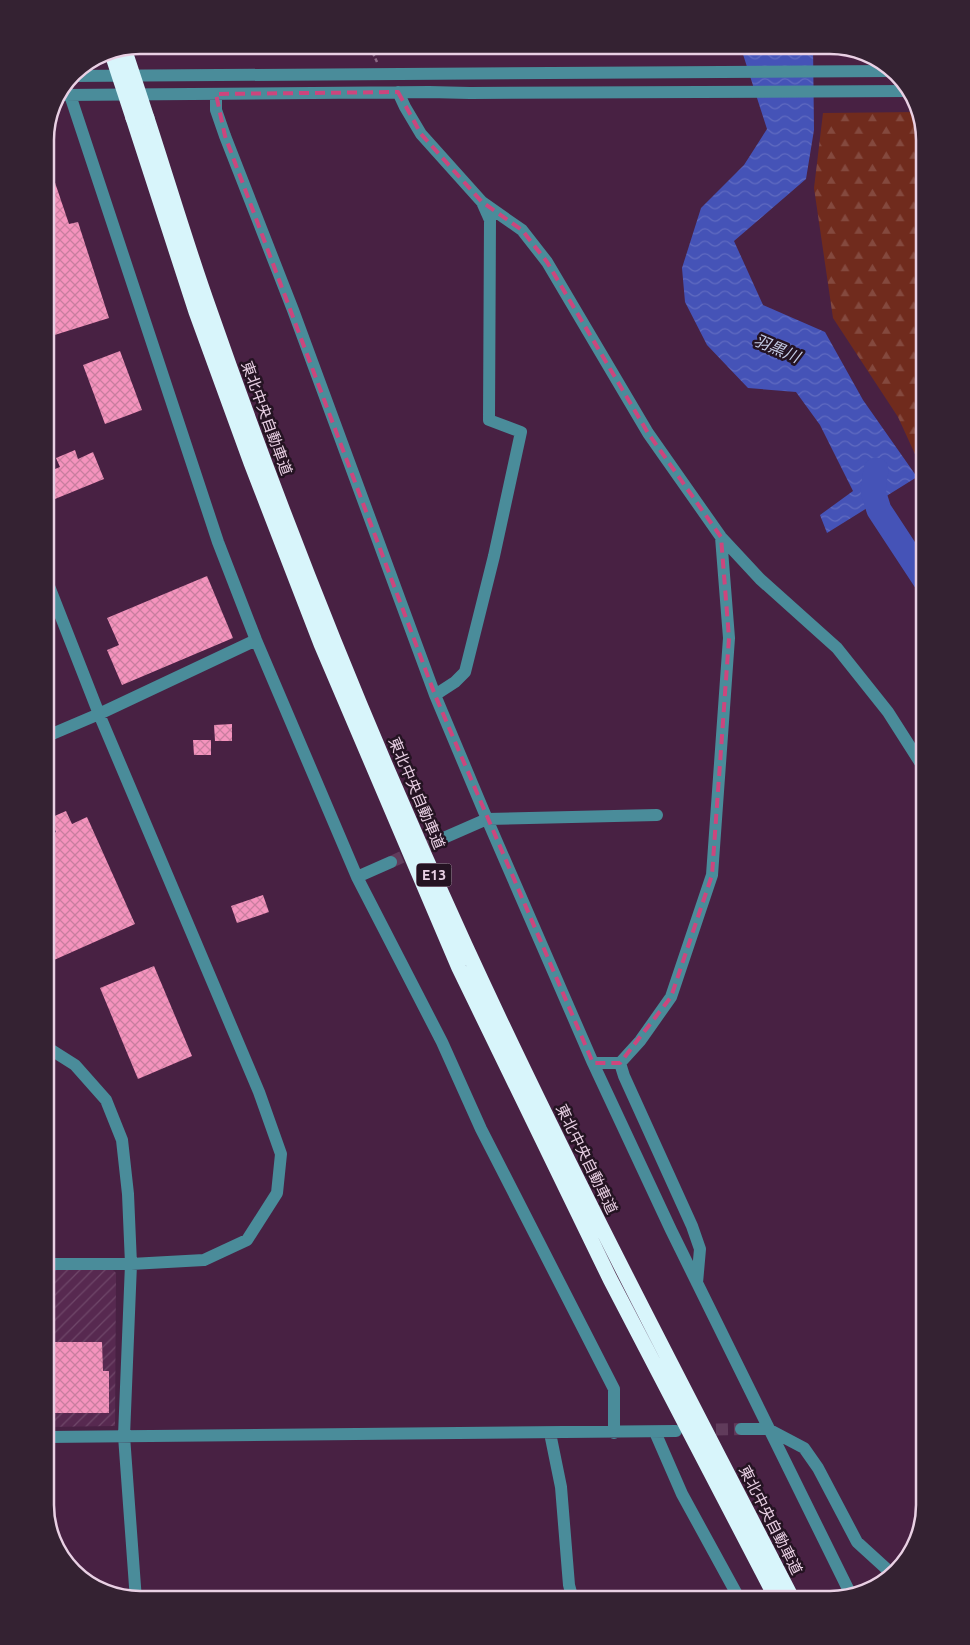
<svg xmlns="http://www.w3.org/2000/svg" width="970" height="1645" font-family="Ubuntu,'Noto Sans JP',sans-serif">
	<defs>
		<pattern id="industrial-furrows" width="10" height="10" patternUnits="userSpaceOnUse" patternTransform="scale(1.25)"><rect width="10" height="10" fill="#572950"/><path d="M-1 1l2-2M0 10L10 0M9 11l2-2" fill="none" stroke="#6f4769"/></pattern>
		<pattern id="forest-firs" width="22" height="20" patternUnits="userSpaceOnUse" patternTransform="scale(1.25)"><rect width="22" height="20" fill="#702b1d"/><path d="M5 1l3.5 6h-7zM16 11l3.5 6h-7z" fill="#84493e"/></pattern>
		<pattern id="water-waves" width="16" height="10" patternUnits="userSpaceOnUse" patternTransform="scale(1.25)"><rect width="16" height="10" fill="#4553b7"/><path d="M0 5q4-4 8 0t8 0" fill="none" stroke="#606bc1"/></pattern>
		<pattern id="building-cross-hatch" width="8" height="8" patternUnits="userSpaceOnUse" patternTransform="scale(1.25)"><rect width="8" height="8" fill="#f493bd"/><path d="M0 0l8 8M0 8l8-8" fill="none" stroke="#c87e9f"/></pattern>
	</defs>
	<rect width="100%" height="100%" fill="#482143"/>
	<path fill="url(#industrial-furrows)" d="M45,1268H111L116,1273L115,1426L45,1427Z"/>
	<path fill="url(#forest-firs)" d="M919,112L925,140V476L898,417L833,318L814,188L823,113Z"/>
	<path fill="url(#water-waves)" d="M740,45H813L814,130L806,179L734,241L763,305L825,332L863,400L917,477L827,533L820,515L853,491L820,425L796,392L748,388L707,345L685,302L682,268L701,208L744,165L767,129Z"/>
	<g fill="none" stroke-linecap="round" stroke-linejoin="round">
		<path stroke="#4553b7" stroke-width="25" d="M876,470L873,491L879,510L925,580"/>
	</g>
	<path fill="url(#building-cross-hatch)" d="M45,153L69,224L78,222L109,318L45,338Z
		M120,351L142,410L105,424L83,365Z
		M75,450L78,459L93,452L104,479L50,501L45,489V473L60,467L56,458Z
		M207,576L233,638L122,685L107,650L119,645L107,618Z
		M232,724V741H215L214,725Z
		M193,740H211V755H194Z
		M66,811L72,824L87,817L135,924L45,964V837L56,832L50,818Z
		M263,895L269,912L237,923L231,906Z
		M154,966L192,1056L138,1079L100,988Z
		M45,1342H102L103,1371H109V1413H45Z"/>
	<g fill="none" stroke-linecap="round" stroke-linejoin="round">
		<path stroke="#603b5b" stroke-width="12" stroke-dasharray="12 6" stroke-linecap="butt" d="M391,862L439,840
			M698,1430L741,1429"/>
		<path stroke="#8b6a86" stroke-width="2.5" stroke-dasharray="5 2.5" stroke-linecap="butt" d="M369,45L377,62"/>
		<path stroke="#4a8c9a" stroke-width="12" d="M71,76L892,71
			M398,92L405,107L421,134L482,202L522,230L547,262L648,433L721,537L760,579L837,648L888,712L925,770
			M216,94V110L225,136L293,310L435,695L487,819L593,1063L671,1230L851,1595
			M63,95L429,92L470,93L909,91
			M70,95L218,542L256,640L357,877L442,1042L481,1129L614,1389V1433
			M435,695L455,682L465,672L494,556L521,432L489,420L490,220L482,202
			M45,737L99,714L256,640
			M439,840L487,819L657,815
			M357,877L391,862
			M45,1046L75,1065L106,1100L122,1140L128,1194L131,1264L124,1436L136,1600
			M593,1063H620L640,1041L671,997L712,875L729,638L721,537
			M620,1063L624,1076L692,1226L700,1249L697,1283
			M45,1264H131L204,1260L247,1240L277,1193L281,1154L259,1092L99,714L45,576
			M741,1429H768L804,1448L818,1468L857,1542L891,1573
			M655,1432L682,1494L740,1600
			M550,1433L561,1487L569,1585L573,1600
			M45,1437L676,1431"/>
		<path stroke="#d8f5fb" stroke-width="15" d="M133,118L196,312L251,463L321,644L459,968L610,1279L777,1600
			M147,118C168,182 187,247 210,311C285,526 370,738 465,945C567,1167 681,1383 793,1600"/>
		<path stroke="#d8f5fb" stroke-width="15" d="M124,48L147,118
			M111,51L133,118"/>
	</g>
	<path fill="none" stroke="#cc467d" stroke-width="4" stroke-dasharray="10 6" stroke-linejoin="round" d="M398,92L421,134L482,202L522,230L547,262L648,433L721,537L729,638L712,875L671,997L620,1063H593L435,695L225,136L216,94Z"/>
	<g text-anchor="middle" dominant-baseline="central" stroke-width="5" stroke-linejoin="round" paint-order="stroke">
		<rect fill="#241322" stroke="#ae97aa" stroke-width="1" x="416.5" y="863.5" width="35" height="23" rx="4"/>
		<g font-size="14" font-weight="bold" fill="#e9d0e4">
			<text x="434" y="875">E13</text>
		</g>
		<g font-size="15" fill="#e9d0e4" stroke="#241322">
			<text transform="translate(267 418) rotate(70)">東北中央自動車道</text>
			<text transform="translate(417 793) rotate(67)">東北中央自動車道</text>
			<text transform="translate(587 1159) rotate(64)">東北中央自動車道</text>
			<text transform="translate(771 1520) rotate(63)">東北中央自動車道</text>
		</g>
		<g font-size="16" font-style="italic" fill="#c5cde7" stroke="#241322">
			<text transform="translate(777 348) rotate(23)">羽黒川</text>
		</g>
	</g>
	<path d="M0 0H970V1645H0ZM140 54H830A86 86 0 0 1 916 140V1505A86 86 0 0 1 830 1591H140A86 86 0 0 1 54 1505V140A86 86 0 0 1 140 54Z" fill="#342232" fill-rule="evenodd"/>
	<path fill="none" stroke="#e9d0e4" stroke-width="2.5" d="M140 54H830A86 86 0 0 1 916 140V1505A86 86 0 0 1 830 1591H140A86 86 0 0 1 54 1505V140A86 86 0 0 1 140 54Z"/>
</svg>
